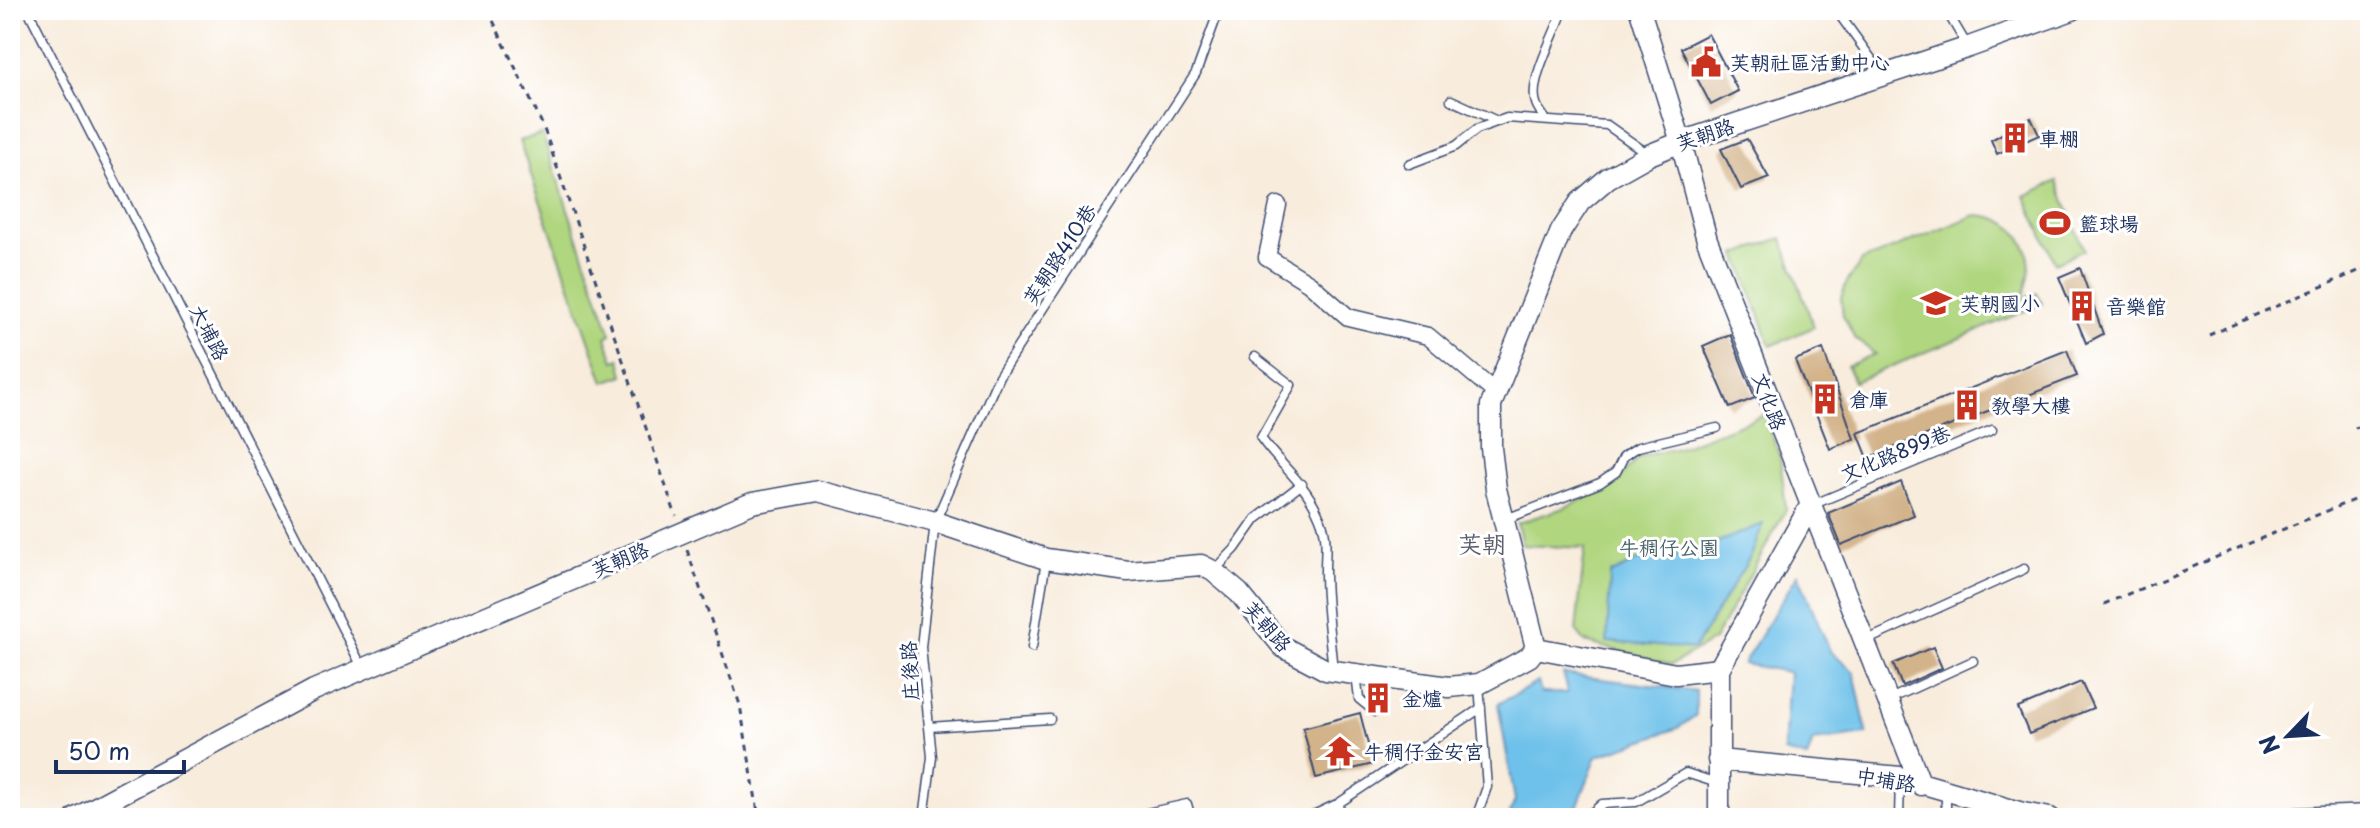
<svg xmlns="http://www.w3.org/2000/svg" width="2380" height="828" font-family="'Playpen Sans','LXGW WenKai TC',sans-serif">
	<rect width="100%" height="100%" fill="#fff"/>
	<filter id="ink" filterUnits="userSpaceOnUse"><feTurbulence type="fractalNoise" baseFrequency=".0125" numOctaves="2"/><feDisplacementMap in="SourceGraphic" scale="16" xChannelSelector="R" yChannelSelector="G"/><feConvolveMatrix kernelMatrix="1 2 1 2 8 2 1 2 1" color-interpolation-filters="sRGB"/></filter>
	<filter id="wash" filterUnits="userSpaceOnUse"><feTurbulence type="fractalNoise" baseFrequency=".006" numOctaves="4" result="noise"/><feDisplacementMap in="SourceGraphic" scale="32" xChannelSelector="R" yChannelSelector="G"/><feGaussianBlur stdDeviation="1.8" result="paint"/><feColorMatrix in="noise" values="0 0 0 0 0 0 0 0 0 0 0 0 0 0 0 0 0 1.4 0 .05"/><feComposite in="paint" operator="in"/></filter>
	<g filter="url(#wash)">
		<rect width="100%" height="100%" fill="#f8ecdc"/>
		<path fill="#b0d67f" stroke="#66826e" stroke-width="2" d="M542,134L611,334L606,337L614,361L620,359L624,375L604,382L519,141Z
			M2057,181L2084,250L2055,263L2025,196Z
			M1976,215C2023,216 2042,260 2021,299L2037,293L2042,304L1854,382L1847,366L1875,354L1855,338L1843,316L1841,298L1847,282L1862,261Z
			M1782,238L1814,327L1771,346L1737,254Z
			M1764,415L1780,457L1786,510L1714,640L1671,665L1585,642L1576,631L1585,548L1522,545L1517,523L1564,508L1616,483L1639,457L1678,448Z"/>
		<path fill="#6ec1ea" stroke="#4478a4" stroke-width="2" d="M1763,524L1752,554L1694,649L1607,642L1610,574L1642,559L1685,555Z
			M1798,574L1830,651L1854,672L1867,734L1813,741L1807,758L1784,752L1789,672L1743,664Z
			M1563,674L1696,691V715L1678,728L1597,756L1573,818H1508L1515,800L1498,704L1538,682L1541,693H1567Z"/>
		<g id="blocks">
			<path fill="#d3b38a" d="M1708,34L1738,91L1711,105L1681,48Z
				M2031,118L2039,135L1997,154L1991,140Z
				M1747,139L1769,178L1741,189L1721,149Z
				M2080,268L2103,334L2086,343L2059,277Z
				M1730,334L1755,398L1730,408L1703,346Z
				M1823,349L1854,439L1830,449L1795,360Z
				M2067,350L2077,376L1868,458L1858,433Z
				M1901,482L1914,515L1841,545L1828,513Z
				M1933,647L1942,668L1902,686L1893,664Z
				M2081,682L2093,708L2029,734L2018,708Z
				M1371 697a8 8 0 1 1 16 0a8 8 0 1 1-16 0Z
				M1360,713L1373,764L1316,778L1303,728Z"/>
		</g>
	</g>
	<g filter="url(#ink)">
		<use href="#blocks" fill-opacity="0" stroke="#3c4b71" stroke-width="2"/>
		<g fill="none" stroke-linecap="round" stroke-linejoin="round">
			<g stroke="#3c4b71" stroke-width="11">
				<path id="service" d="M28,10L363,669
					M1836,10L1883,75
					M1946,10L1968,47
					M1451,100L1497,121
					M1546,120C1543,115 1537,108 1536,103C1528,81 1556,33 1563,10
					M1409,164L1456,146L1477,129L1507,118L1607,125L1648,154
					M1255,357L1291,385L1261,438C1279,464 1304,482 1317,511C1329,536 1325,546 1325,571C1325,604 1330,638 1333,671
					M1812,505L1992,430
					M1506,519L1600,483L1616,472L1624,456L1638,447L1717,428
					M1214,571L1235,549L1256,519L1302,484
					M1865,641L2024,569
					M1032,647L1046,561
					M1356,675L1359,699L1375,712
					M1890,699L1973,661
					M929,727L1050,719
					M1946,791V818
					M1339,803L1340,818
					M1587,817L1602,804L1636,802L1686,773L1717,783
					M924,818L932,757L921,647L935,522L999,376L1196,73L1219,10
					M1124,818L1187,804L1191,818
					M1307,818L1339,803L1481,708
					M1476,818L1487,787L1479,685
					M1899,818L1900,778"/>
			</g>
			<g stroke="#3c4b71" stroke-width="19">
				<path id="minor" d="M1278,205L1267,257L1309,283L1348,317L1428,336L1496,393"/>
			</g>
			<g stroke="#3c4b71" stroke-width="23">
				<path id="tertiary" d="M1640,10L1681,142L1707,240L1921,785
					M1536,648L1496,489L1491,448V405L1561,231L1580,202L1608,178L1649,155L1681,142L1969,47L2072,10
					M1536,648L1676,674L1719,669
					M1718,760L1900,777L2023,813L2050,818
					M76,818L314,690L752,503L818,491L935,522L1046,559L1128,571L1201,565L1213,571L1239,593L1283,647L1326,670L1449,687L1479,684L1529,657L1536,648
					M1719,818V669L1810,506
					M2297,818L2370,815"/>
			</g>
			<path stroke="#3c4b71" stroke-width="3" stroke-dasharray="6 6" stroke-linecap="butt" d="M488,10L543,126L676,516
				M2209,335L2370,266
				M2355,428L2370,422
				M687,550L740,705L759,818
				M2104,604L2370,493"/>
			<use href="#service" stroke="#fff" stroke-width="8"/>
			<use href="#minor" stroke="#fff" stroke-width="16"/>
			<use href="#tertiary" stroke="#fff" stroke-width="20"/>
		</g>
	</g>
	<defs>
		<g id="civic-bare" transform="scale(2.4)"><path d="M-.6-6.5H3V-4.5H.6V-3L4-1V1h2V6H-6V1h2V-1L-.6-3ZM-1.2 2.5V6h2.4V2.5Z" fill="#c8321e" stroke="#fff" stroke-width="2.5" paint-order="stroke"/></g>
		<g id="building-bare" transform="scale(2.4)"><path d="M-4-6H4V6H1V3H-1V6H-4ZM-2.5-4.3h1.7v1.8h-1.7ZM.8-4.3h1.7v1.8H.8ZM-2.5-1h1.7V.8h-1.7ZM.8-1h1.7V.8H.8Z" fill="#c8321e" stroke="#fff" stroke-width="2.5" paint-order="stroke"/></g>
		<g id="stadium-bare" transform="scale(2.4)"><path d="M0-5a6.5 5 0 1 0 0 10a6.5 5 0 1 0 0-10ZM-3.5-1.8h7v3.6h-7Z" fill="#c8321e" stroke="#fff" stroke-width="2.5" paint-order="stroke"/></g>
		<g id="school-bare" transform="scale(2.4)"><path d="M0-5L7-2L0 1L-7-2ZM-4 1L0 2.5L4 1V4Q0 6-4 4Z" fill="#c8321e" stroke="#fff" stroke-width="2.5" paint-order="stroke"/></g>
		<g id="temple-bare" transform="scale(2.4)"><path d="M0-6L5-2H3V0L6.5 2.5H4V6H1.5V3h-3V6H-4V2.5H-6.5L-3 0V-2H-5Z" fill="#c8321e" stroke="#fff" stroke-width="2.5" paint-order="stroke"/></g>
	</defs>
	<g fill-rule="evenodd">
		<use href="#civic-bare" x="1706" y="62"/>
		<use href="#building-bare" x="2015" y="138"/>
		<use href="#stadium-bare" x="2055" y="223"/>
		<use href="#school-bare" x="1936" y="303"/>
		<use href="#building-bare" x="2082" y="306"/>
		<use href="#building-bare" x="1825" y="399"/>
		<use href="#building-bare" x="1967" y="405"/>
		<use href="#building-bare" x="1378" y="698"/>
		<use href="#temple-bare" x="1340" y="751"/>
	</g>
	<g text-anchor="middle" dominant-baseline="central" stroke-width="6" stroke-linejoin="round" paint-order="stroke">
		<g font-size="20" fill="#1b2f5e" stroke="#fff" text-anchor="start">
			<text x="1730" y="62">芙朝社區活動中心</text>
			<text x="2039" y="138">車棚</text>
			<text x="2079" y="223">籃球場</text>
			<text x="1960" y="303">芙朝國小</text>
			<text x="2106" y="306">音樂館</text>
			<text x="1849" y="399">倉庫</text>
			<text x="1991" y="405">教學大樓</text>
			<text x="1402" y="698">金爐</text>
			<text x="1364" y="751">牛稠仔金安宮</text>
		</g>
		<g font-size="20" fill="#1b2f5e" stroke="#fff">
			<text transform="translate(1705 134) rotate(-19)">芙朝路</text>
			<text transform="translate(1059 254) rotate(-57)">芙朝路410巷</text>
			<text transform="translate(210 332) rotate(63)">大埔路</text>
			<text transform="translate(1770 401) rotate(69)">文化路</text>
			<text transform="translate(1895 453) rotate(-22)">文化路899巷</text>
			<text transform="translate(620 559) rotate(-23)">芙朝路</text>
			<text transform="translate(1268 626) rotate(48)">芙朝路</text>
			<text transform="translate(909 671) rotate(-93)">庄後路</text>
			<text transform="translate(1886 779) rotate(10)">中埔路</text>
		</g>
		<g font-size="20" fill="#486168" stroke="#fff">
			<text x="1669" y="547">牛稠仔公園</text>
		</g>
		<g font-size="24" fill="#5b5d6d" stroke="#fff">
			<text x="1482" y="543">芙朝</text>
		</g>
	</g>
	<rect width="2380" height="828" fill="none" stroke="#fff" stroke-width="40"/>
	<g transform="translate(2288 736) rotate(245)" stroke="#ffffff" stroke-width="6" paint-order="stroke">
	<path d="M0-6L14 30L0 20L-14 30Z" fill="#1b2f5e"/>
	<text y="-12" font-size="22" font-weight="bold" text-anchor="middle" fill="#1b2f5e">N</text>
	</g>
	<path d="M56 760v12h128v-12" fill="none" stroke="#1b2f5e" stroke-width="4"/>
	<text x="68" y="760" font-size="24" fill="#1b2f5e" stroke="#ffffff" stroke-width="6" paint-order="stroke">50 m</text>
</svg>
